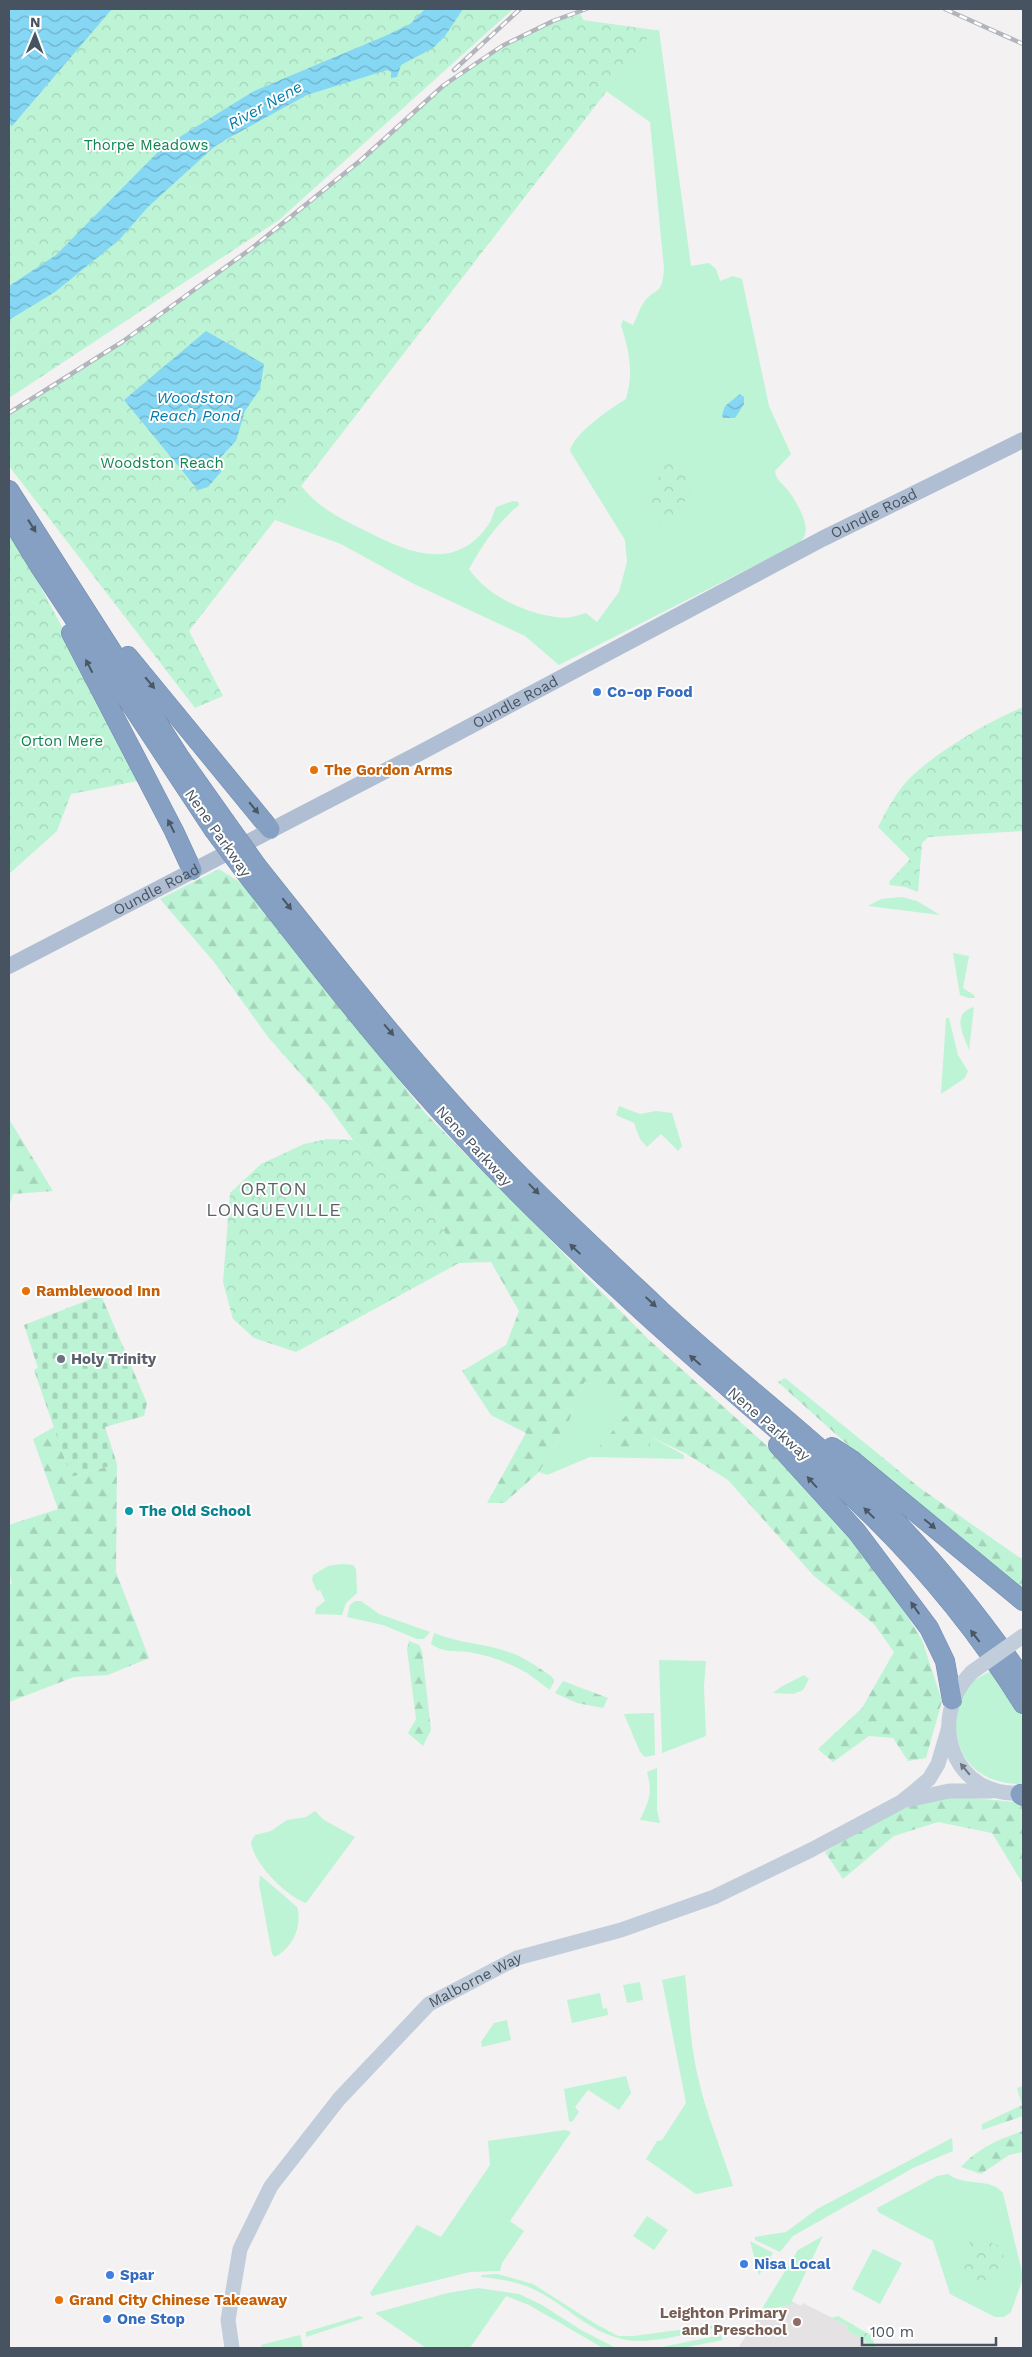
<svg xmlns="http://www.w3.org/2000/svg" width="1032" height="2357" font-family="'Work Sans',sans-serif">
	<defs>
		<pattern id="forest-firs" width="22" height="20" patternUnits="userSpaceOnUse" patternTransform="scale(1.25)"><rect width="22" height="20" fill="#bdf4d5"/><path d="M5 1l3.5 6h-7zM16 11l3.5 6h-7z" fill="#a4d3b9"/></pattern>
		<pattern id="cemetery-stones" width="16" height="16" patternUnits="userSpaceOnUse" patternTransform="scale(1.25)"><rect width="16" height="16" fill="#bdf4d5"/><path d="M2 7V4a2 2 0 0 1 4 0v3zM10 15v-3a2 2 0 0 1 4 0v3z" fill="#a4d3b9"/></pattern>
		<pattern id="park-crowns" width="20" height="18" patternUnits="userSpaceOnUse" patternTransform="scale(1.25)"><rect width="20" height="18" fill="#bdf4d5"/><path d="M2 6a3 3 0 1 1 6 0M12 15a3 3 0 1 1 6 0" fill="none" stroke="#a4d3b9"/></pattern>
		<pattern id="water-waves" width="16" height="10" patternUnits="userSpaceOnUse" patternTransform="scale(1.25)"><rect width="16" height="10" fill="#86d7f4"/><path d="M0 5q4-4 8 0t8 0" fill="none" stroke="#6fb1c9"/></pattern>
	</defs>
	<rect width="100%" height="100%" fill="#f3f1f1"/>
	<path fill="#e4e2e3" d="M791,2301L801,2306L803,2303L848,2326L847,2331L865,2340L867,2348H738L760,2315L789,2305Z"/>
	<path fill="#bdf4d5" d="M654,30H659L691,266L709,263L716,269L720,281L733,276L742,279L769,406L791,454L775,471C776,481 784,484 790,493C797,503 813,529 802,540C800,544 793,546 789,548L559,665L525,636L412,583L341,544L275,520L301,486C319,508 341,519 366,531C406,552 453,572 486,528C491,523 493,514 496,507L513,501L518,502L519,505C498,522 482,545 469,569C488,597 528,615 563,618C570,618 579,615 586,613L597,622L619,592L627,562L625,540L570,451C574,433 610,409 626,399C634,371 629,351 621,325L623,320L633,325C637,318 639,309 644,302C657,286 662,296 664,269L650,122L606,91Z
		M902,897L917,901L940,915L868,906L881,899Z
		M953,953L969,956L963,988L974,995L975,998H968L960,995Z
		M974,1007L969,1050C963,1034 951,1014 974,1007Z
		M946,1018H949L958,1055L968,1071L965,1078L941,1094Z
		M619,1106L640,1114L656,1111L672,1113L682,1146L678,1151L661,1134L647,1147L640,1139L634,1123L616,1115Z
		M585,1381L606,1394L636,1405L598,1448L651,1437L684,1455V1459L590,1457L547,1475L539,1472L568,1423Z
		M341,1564L353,1565L356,1569L357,1593L346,1603L342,1615L315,1614L316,1608L325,1601L320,1590L317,1591L312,1580L313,1575L328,1566Z
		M355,1601H361L379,1614L430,1632L424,1639H417L383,1625L347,1617L350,1605Z
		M434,1633C468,1647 500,1642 533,1664L527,1673C509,1663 489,1655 468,1652C454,1650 443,1653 431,1644Z
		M659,1660L706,1661L704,1686L706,1736L662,1753Z
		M992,1670L1023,1717V1784C983,1785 954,1761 956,1720C957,1710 960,1695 966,1687C971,1680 985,1675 992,1670Z
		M804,1675L809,1679L803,1690L793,1694L773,1693L781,1687Z
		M654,1713L655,1755L645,1757L640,1752L624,1714Z
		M657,1768V1810L660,1823L640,1820C649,1800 653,1794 647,1772Z
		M315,1811L324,1820L355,1837L306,1903C286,1896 253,1863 251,1842L255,1835L271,1831L287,1820L306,1817Z
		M260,1875L297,1907C303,1926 292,1948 275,1957L272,1954L259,1884Z
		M685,1975C689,2009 690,2044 698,2077C706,2115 722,2150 733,2186L696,2194L646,2159L657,2141L662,2140L686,2103L662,1980Z
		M640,1982L643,2000L627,2003L623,1985Z
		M600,1993L603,2009L607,2008L608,2015L572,2023L567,2000Z
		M507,2020L511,2040L482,2047L481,2042L494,2023Z
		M626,2076L631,2093L619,2110L588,2090L575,2107L579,2112L572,2122L569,2121L564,2089Z
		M565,2130L571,2132L510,2221L524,2231L502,2263L500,2271L470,2272L372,2296L370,2293L417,2225L441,2237L490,2165L488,2141Z
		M952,2138L953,2151L913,2168L793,2236L780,2252L755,2240V2237L786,2232L817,2209Z
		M948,2174C965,2187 990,2177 1003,2193L1022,2272V2281L1011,2312L1004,2317H995L950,2294L933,2241L878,2212L877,2208L937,2176Z
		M647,2216L668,2230L654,2250L633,2236Z
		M823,2236L790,2305L765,2310L763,2307L798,2250Z
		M750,2241L773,2253L770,2257L775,2261L769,2269L765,2266L759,2275Z
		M873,2249L902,2263L880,2304L852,2289Z
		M497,2274L533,2284L594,2323L618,2336H634L722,2324L723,2326C693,2332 647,2347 618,2338C588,2330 566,2306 539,2292C521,2282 501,2279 481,2277L482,2275Z
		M478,2288L519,2294L542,2305L581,2330L616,2348H603L529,2305L506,2296L470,2348H426L375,2313L448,2293Z
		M359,2316L364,2318L306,2337V2332Z
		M300,2335L303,2348H262L261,2345Z
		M721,2335L723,2340L682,2348H657Z"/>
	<path fill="url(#forest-firs)" d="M219,869L246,886L425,1113L648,1339L807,1482L881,1574L922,1640L942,1701L926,1758L908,1761L893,1738L869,1736L833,1762L818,1749L862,1708L894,1652L874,1624L814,1576L728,1480L685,1453L651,1437L649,1452L598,1448L635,1405L606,1394L585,1381L568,1423L539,1472L504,1503H487L526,1433L491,1415L462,1371L506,1345L519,1311L491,1262L459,1263L434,1209L353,1140L327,1104L268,1037L214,962L160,899Z
		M9,1119L53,1191L13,1194L9,1207Z
		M785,1378L920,1488L1023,1560V1593L910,1501L778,1382Z
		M54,1427L71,1477L117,1464L116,1572L149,1658L108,1675L74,1677L9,1702V1585L12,1583L9,1573V1525L58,1509L33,1439Z
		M409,1641L419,1645L422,1651L431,1730L423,1746L408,1733L416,1719L407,1649Z
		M533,1664L551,1676L554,1680L550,1690L527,1673Z
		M563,1681L608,1698L603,1708L577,1703L555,1693Z
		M955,1796L1023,1803V1884L992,1833L938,1822L894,1836L843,1879L825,1852L892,1811Z
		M1023,2086V2116L982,2130V2124L1022,2105L1017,2088Z
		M1023,2131V2152L1009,2155L981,2174L961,2167C978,2148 999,2139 1023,2131Z"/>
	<path fill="url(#cemetery-stones)" d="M101,1295L147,1403L144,1416L105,1427L117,1464L71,1477L34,1370L38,1368L24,1325Z"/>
	<path fill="url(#park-crowns)" d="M9,9H513L279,220L9,398Z
		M579,11L583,20L654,30L189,631L223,696L195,708L9,466V413L122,342L217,275L333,183L444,85L502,46Z
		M674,462C687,467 695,484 687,498C681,508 670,517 662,525L645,505L664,466Z
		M9,527L143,780L71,794L57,831L9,874Z
		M1023,707V831L928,837L922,843L918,892L905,887L890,885L889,882L910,859L878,827C887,810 897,790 912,776C941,749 987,722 1023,707Z
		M327,1139L353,1140L434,1209L459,1263L296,1352L254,1338L233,1319L223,1282L230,1193L261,1164L304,1144Z
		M974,2235L999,2246L1004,2257L987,2290L962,2277L956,2265Z
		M838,2316L872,2336L875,2348H867L865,2340L847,2331L848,2326L831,2318Z"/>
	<path fill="url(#water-waves)" d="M9,9H112L12,126L9,123Z
		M425,9H463L445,36L433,48L401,65L397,77L391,78V72L387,70L307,95L225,140L214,147L148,207L119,240L55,292L9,320V286L56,255L157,153L178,138L254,91L385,36L410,24Z
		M206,331L264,364L260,389L245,411L236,441L220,458L221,472L208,487L198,490L124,400Z
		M740,394L744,397V404L735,418H723L722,415L725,406Z"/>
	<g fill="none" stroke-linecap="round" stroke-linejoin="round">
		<g stroke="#708baf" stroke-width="20">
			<path id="highway" d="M9,490L179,756L225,821
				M9,516L40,567L213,829
				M71,633L174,831L192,870
				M128,656L270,829
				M257,866C320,945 382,1025 450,1101C513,1172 584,1238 653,1303C726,1373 809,1433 880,1505C933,1558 980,1617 1023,1679
				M245,872C309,954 372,1036 441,1112C498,1175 558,1234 620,1291C690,1357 764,1417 835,1481C907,1546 972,1622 1023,1704
				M778,1445L857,1532L929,1628L945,1661L952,1700
				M832,1447L852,1460L1023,1601
				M1020,1794L1023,1796"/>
		</g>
		<g stroke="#c2cddb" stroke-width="15">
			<path d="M972,1672C925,1719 953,1799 1023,1793"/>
			<path d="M908,1800L949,1791H991"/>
			<path id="s1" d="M232,2348L228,2320L240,2249L271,2186L339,2099L429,2004L517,1958L621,1930L714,1897L811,1850L901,1802L916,1790L929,1779L938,1764L948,1730"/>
		</g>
		<path stroke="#afbed2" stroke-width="16" id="s2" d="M9,966L416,755L822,539L1023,440"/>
		<use href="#highway" stroke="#85a0c3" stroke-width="19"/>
		<g stroke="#b2b5bc" stroke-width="4.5">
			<path id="rail" d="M945,9L1023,44
				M454,70L520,9
				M9,413L122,342L252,248L361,160L444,85L502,46L553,21L586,9"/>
		</g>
		<use href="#rail" stroke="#fff" stroke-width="2.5" stroke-dasharray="8" stroke-linecap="butt"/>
		<g stroke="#708baf" stroke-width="20" stroke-linecap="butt">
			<path id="highway-bridge" d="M225,821L257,866
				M213,829L245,872"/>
		</g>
		<path stroke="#c2cddb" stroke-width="15" d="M972,1672L1023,1636"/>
		<use href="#highway-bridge" stroke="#85a0c3" stroke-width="19"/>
	</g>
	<defs><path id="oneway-solid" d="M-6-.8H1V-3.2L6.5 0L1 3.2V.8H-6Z" transform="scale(1.25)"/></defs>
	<g fill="#4a5765">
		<use href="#oneway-solid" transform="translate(32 526) rotate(58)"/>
		<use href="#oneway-solid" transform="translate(89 666) rotate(-117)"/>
		<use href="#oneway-solid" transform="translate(150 683) rotate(50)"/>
		<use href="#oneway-solid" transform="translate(254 808) rotate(50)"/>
		<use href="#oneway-solid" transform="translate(171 826) rotate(-117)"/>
		<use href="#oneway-solid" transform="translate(287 904) rotate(52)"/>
		<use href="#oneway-solid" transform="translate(389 1030) rotate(49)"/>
		<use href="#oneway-solid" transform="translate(534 1189) rotate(46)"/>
		<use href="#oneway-solid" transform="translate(575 1249) rotate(-137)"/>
		<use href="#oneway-solid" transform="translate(651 1302) rotate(43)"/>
		<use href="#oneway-solid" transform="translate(695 1360) rotate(-139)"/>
		<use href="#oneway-solid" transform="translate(812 1482) rotate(-132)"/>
		<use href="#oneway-solid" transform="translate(869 1513) rotate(-135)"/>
		<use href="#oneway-solid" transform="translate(930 1524) rotate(40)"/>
		<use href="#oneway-solid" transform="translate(915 1608) rotate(-125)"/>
		<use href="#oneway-solid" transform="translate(975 1636) rotate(-128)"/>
	</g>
	<use fill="#6c7885" href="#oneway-solid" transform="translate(965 1769) rotate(-130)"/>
	<g fill="#3f7fe0" stroke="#fff" stroke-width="2">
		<circle cx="597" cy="692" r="5"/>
		<circle cx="744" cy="2264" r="5"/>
		<circle cx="110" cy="2275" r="5"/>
		<circle cx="107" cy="2319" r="5"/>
	</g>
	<g fill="#e8710a" stroke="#fff" stroke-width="2">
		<circle cx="314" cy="770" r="5"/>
		<circle cx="26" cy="1291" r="5"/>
		<circle cx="59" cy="2300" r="5"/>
	</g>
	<circle fill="#6b7280" stroke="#fff" stroke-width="2" cx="61" cy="1359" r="5"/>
	<circle fill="#0f9aa8" stroke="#fff" stroke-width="2" cx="129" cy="1511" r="5"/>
	<circle fill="#8d6e63" stroke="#fff" stroke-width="2" cx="797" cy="2322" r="5"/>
	<g text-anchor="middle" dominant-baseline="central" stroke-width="4" stroke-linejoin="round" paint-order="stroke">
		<g font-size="15" fill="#0f8450" stroke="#fff">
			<text x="146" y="145">Thorpe Meadows</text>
			<text x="162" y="463">Woodston Reach</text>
			<text x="62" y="741">Orton Mere</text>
		</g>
		<g font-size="15" fill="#475360" stroke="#fff">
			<text stroke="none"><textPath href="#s2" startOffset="976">Oundle Road</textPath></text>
			<text stroke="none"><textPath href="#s2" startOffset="571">Oundle Road</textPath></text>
			<text transform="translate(218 833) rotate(55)">Nene Parkway</text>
			<text stroke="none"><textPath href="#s2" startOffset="166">Oundle Road</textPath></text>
			<text transform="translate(474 1146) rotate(47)">Nene Parkway</text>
			<text transform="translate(769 1424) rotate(41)">Nene Parkway</text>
			<text stroke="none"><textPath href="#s1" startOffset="464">Malborne Way</textPath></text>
		</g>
		<g font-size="15" font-weight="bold" fill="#366cbe" stroke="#fff" text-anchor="start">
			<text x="607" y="692">Co-op Food</text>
			<text x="754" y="2264">Nisa Local</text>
			<text x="120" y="2275">Spar</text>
			<text x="117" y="2319">One Stop</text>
		</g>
		<g font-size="15" font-weight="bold" fill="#c56008" stroke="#fff" text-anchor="start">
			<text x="324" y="770">The Gordon Arms</text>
			<text x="36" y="1291">Ramblewood Inn</text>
			<text x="69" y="2300">Grand City Chinese Takeaway</text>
		</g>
		<g font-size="15" font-weight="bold" fill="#5b616d" stroke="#fff" text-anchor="start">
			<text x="71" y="1359">Holy Trinity</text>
		</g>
		<g font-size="15" font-weight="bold" fill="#0d838f" stroke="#fff" text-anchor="start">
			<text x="139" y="1511">The Old School</text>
		</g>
		<g font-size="15" font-weight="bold" fill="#785e54" stroke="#fff" text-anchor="end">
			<text x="787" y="2313">Leighton Primary<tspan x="787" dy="17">and Preschool</tspan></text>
		</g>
		<g font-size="16" font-style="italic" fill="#027da9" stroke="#fff">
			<text transform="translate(265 105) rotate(-29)">River Nene</text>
			<text x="195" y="397">Woodston<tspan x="195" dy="18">Reach Pond</tspan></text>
		</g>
		<g font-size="18" letter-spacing="1" fill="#5d6167" stroke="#fff">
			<text x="274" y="1188">ORTON<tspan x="274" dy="21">LONGUEVILLE</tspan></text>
		</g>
	</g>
	<rect width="1032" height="2357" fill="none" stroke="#475360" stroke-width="20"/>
	<g transform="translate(35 35) rotate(1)" stroke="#ffffff" stroke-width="4" paint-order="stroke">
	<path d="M0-4L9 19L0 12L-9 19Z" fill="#475360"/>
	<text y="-8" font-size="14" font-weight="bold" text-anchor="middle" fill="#475360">N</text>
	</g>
	<path d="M862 2337v8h134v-8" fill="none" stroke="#475360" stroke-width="2.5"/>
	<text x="870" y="2337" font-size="15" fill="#475360" stroke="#ffffff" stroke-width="4" paint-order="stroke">100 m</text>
</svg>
